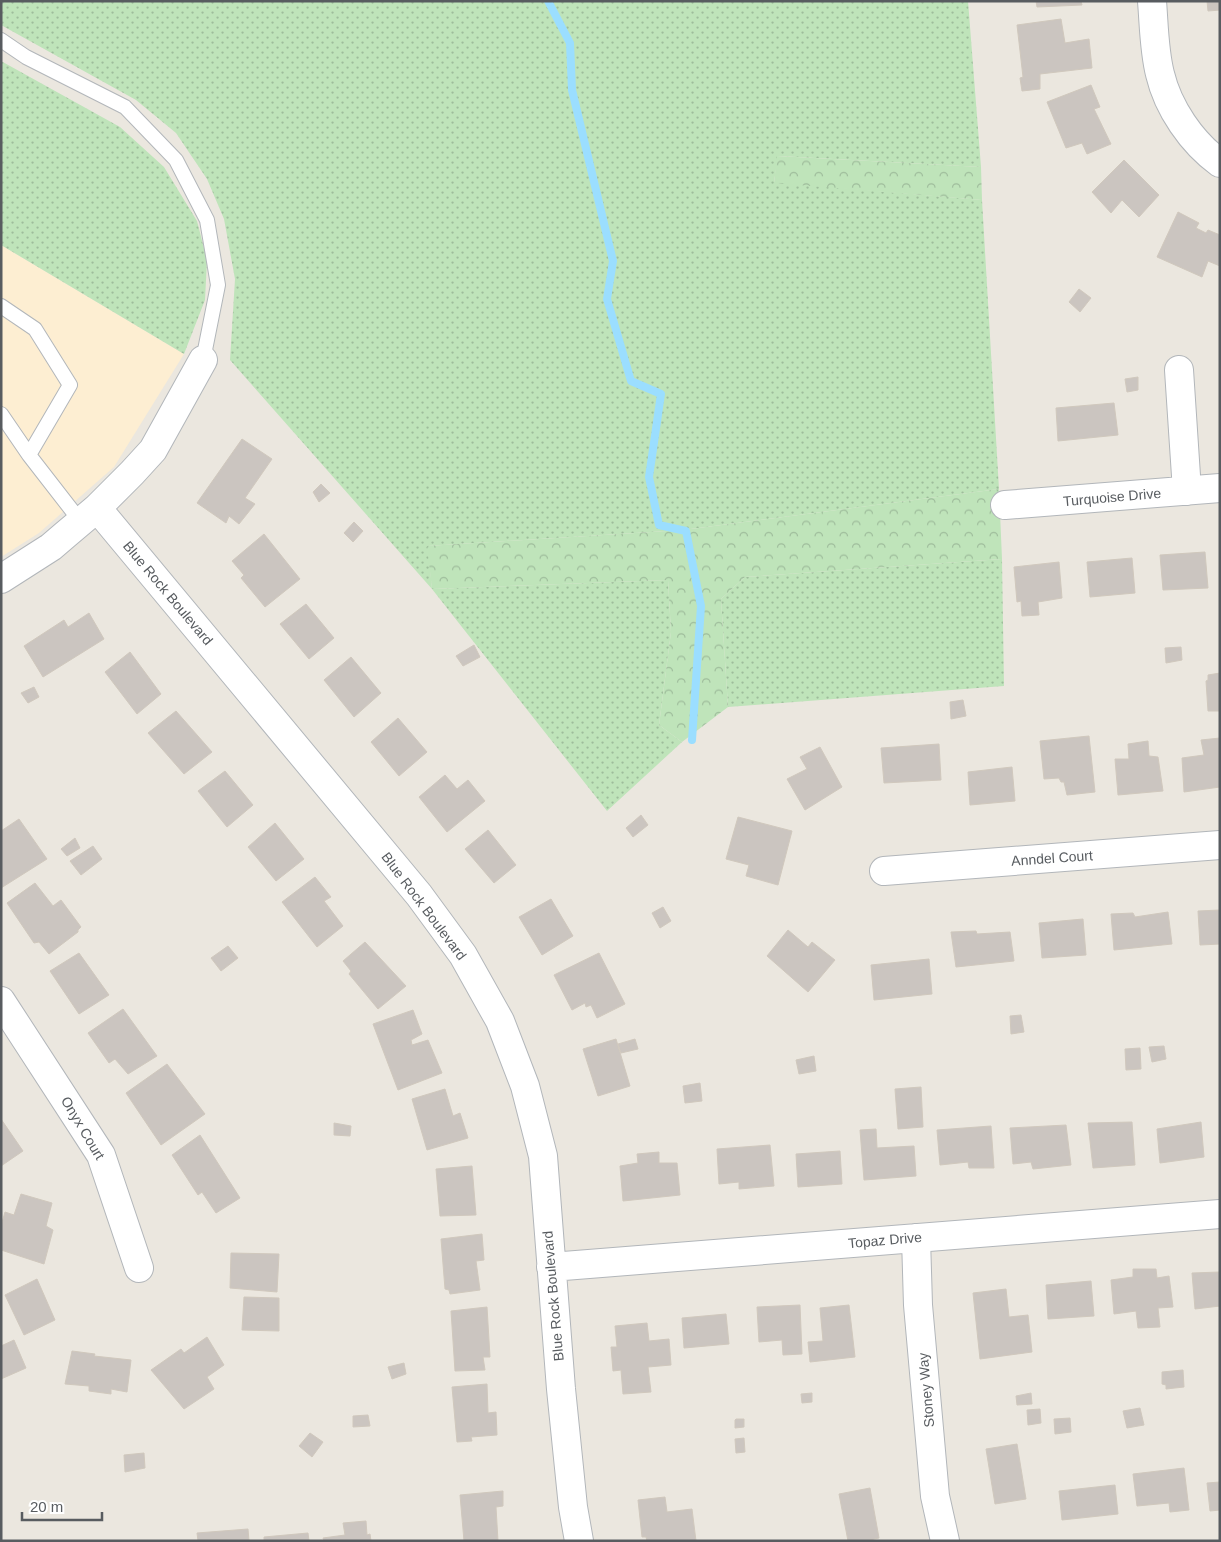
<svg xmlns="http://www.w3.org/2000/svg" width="1221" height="1542" font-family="Helvetica,sans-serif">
	<defs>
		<pattern id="grass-dots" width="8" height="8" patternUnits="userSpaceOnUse" patternTransform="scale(1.25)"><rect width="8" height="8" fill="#bfe4ba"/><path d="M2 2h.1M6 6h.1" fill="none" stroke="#9ebc9b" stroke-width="1.8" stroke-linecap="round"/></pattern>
		<pattern id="forest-crowns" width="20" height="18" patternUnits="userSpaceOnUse" patternTransform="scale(1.25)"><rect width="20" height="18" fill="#bfe4ba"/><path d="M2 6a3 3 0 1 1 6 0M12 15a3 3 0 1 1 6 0" fill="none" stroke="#9ebc9b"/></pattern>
	</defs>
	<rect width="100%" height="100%" fill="#ebe7df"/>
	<path fill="#fdeed2" d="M1,245L184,354L114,467L39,533L1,557Z"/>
	<path fill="url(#grass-dots)" d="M1,1H968L981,167L778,156L774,182L982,200L999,489L683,530L428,546L432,589L668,580L671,632L659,725L682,742L607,811L432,589L230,360L235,279L224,219L207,179L176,133L136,100L1,25Z
		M1,61L120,127L164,167L197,221L207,260L205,300L184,354L1,245Z
		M1002,559L1004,686L728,707L721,599L745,577Z"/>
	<path fill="url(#forest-crowns)" d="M777,156L981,167L982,200L774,183Z
		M999,489L1002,559L745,577L721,599L728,707L682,742L659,725L671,632L668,580L432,589L427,546L683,530Z"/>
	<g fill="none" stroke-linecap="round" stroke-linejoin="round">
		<path stroke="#9bdeff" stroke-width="8" d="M548,1L570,43L572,90L613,261L607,299L631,381L661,394L649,477L659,525L686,531L701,606L692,740"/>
	</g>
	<path fill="#cbc5c0" stroke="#d0c8bd" d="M1036,1H1081L1082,5L1037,7Z
		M1207,1H1220V10L1208,11Z
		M1061,19L1065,43L1089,39L1092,68L1040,74V89L1022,91L1020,78L1023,77L1017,25Z
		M1091,85L1100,107L1094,109L1111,144L1087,154L1082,143L1066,148L1047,102Z
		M1124,160L1159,195L1139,217L1122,200L1111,213L1092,192Z
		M1178,212L1199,223L1196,228L1206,233L1208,230L1220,235V266L1208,261L1202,277L1157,257Z
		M1079,289L1091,298L1080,312L1069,302Z
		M1138,377V390L1127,392L1125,379Z
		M1114,403L1118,435L1058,441L1056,408Z
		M242,439L272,459L245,498L255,504L239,524L229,516L226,523L197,503Z
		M321,484L330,493L319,502L313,492Z
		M354,522L363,531L353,542L344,533Z
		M264,534L300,579L265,607L241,578L244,575L232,561Z
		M1205,552L1208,588L1163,590L1160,555Z
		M1132,558L1135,593L1090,597L1087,562Z
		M1059,562L1062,598L1038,602L1039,615L1022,616L1021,601L1017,602L1014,567Z
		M306,604L334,638L309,659L280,624Z
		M89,613L104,639L43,677L24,646L64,620L68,627Z
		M474,645L480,657L463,666L456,656Z
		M1181,647L1182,660L1166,663L1165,648Z
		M130,652L161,694L137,714L105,672Z
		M351,657L381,693L354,717L324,680Z
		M1220,673V711H1208L1206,681L1208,680V675Z
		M34,687L39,697L28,703L21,693Z
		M963,700L966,716L951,719L950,702Z
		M176,711L212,752L184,774L148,733Z
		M398,718L427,752L399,776L371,742Z
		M1089,736L1095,792L1067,795L1064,782H1061L1059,778L1044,779L1040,741Z
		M1220,738V787L1184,792L1182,758L1204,755L1201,740Z
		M1148,741L1149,756L1158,757L1163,791L1118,795L1115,759H1129L1128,744Z
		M939,744L941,780L884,783L881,748Z
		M820,747L842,787L805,810L787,779L807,769L800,757Z
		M1012,767L1015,801L970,805L968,772Z
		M225,771L253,805L227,827L198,791Z
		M445,775L457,789L468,780L485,801L447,832L419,797Z
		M641,815L648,825L633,837L626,828Z
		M738,817L792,831L778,885L746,876L749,865L726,859Z
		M19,819L47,859L1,888V831Z
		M275,823L304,859L276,881L248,847Z
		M488,830L516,865L494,883L465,849Z
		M75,838L80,848L67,856L61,849Z
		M93,846L102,859L81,875L70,861Z
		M315,877L331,897L324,901L343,926L317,947L282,902Z
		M35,883L53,906L61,900L81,927L78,930V932L49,954L39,942L34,943L7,903Z
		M551,899L573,936L542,955L519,917Z
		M663,907L671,921L660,928L652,913Z
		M1220,910V944L1200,945L1198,911Z
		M1168,912L1172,944L1114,950L1111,914L1133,913L1135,917Z
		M1083,919L1086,955L1042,958L1039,923Z
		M788,930L808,947L812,942L835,960L808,992L767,956Z
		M976,931L977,934L1010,932L1014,961L956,967L951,932Z
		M365,942L406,986L378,1009L349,974L351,971L343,961Z
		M228,946L238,958L221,971L211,958Z
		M79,953L109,995L79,1014L50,971Z
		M599,953L625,1004L597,1018L591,1005L586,1007L585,1003L572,1010L554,975Z
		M929,959L932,994L874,1000L871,965Z
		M123,1009L157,1056L128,1074L115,1059L109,1063L88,1033Z
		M413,1010L422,1034L411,1040L412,1045L428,1040L442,1073L398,1090L373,1024Z
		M1021,1015L1024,1032L1011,1034L1010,1016Z
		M616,1039L630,1086L598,1096L583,1049Z
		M635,1039L638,1049L621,1053L618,1044Z
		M1164,1046L1166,1059L1152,1062L1149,1047Z
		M1140,1048L1141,1069L1126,1070L1125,1049Z
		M814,1056L816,1071L799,1074L796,1060Z
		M167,1064L205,1114L161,1145L126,1093Z
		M700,1083L702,1101L685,1103L683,1086Z
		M921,1087L923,1127L898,1129L895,1089Z
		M445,1089L453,1116L460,1113L468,1138L427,1150L412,1099Z
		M1,1119L23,1151L1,1166Z
		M1132,1122L1135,1165L1093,1168L1088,1123Z
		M1201,1122L1204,1157L1160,1163L1157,1129Z
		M334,1123L351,1126L350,1136L334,1135Z
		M1066,1125L1071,1165L1033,1169L1031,1162L1013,1164L1010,1128Z
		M991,1126L994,1168H969L968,1162L940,1165L937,1130Z
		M876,1129L877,1148L914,1146L916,1176L864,1180L860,1130Z
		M200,1135L240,1198L216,1213L202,1192L198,1195L172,1155Z
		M770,1145L774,1186L739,1189V1182L719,1184L717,1149Z
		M840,1151L842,1184L798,1187L796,1154Z
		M659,1152V1163H677L680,1195L623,1201L620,1166L638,1163L637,1154Z
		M472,1166L476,1215L440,1216L436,1169Z
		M21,1194L52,1203L46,1226L53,1230L44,1264L1,1250V1226L5,1212L14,1215Z
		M482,1234L484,1260L476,1261L480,1290L450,1294L449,1290L445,1289L441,1239Z
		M231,1253L279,1254L277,1292L230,1288Z
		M1133,1269H1156L1157,1278L1169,1276L1173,1307L1158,1308L1160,1327L1138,1328L1136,1311L1114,1314L1111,1280L1133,1277Z
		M1220,1272V1306L1195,1309L1192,1273Z
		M37,1279L55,1320L24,1335L5,1295Z
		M1091,1281L1094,1316L1048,1319L1046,1285Z
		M1006,1289L1009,1317L1028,1315L1032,1352L980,1359L973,1293Z
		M244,1297L279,1298V1331L242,1330Z
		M800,1305L802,1354L783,1355L782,1340L759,1342L757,1307Z
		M849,1305L855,1357L810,1362L808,1342L823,1341L820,1308Z
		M487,1307L490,1357H483L485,1370L455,1371L451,1311Z
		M726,1314L729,1344L684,1348L682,1318Z
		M647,1323L649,1341L669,1339L671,1365L648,1367L651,1392L623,1394L621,1370L613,1371L611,1347H617L615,1326Z
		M207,1337L224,1365L207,1377L214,1389L184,1409L151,1370L181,1349L184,1353Z
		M14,1340L26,1368L1,1379V1346Z
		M72,1351L95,1354L94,1356L131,1360L127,1392L111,1389V1394L89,1391V1386L65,1384Z
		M404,1363L406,1374L392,1379L388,1367Z
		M1183,1370L1184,1387L1166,1389V1385L1162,1384V1372Z
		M487,1384L488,1413L496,1412L497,1435L471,1437L472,1441L457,1442L452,1387Z
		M812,1393V1402L802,1403L801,1394Z
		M1031,1393L1032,1404L1017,1405L1016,1396Z
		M1140,1408L1144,1425L1127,1428L1123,1411Z
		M1040,1409L1041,1423L1028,1425L1027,1410Z
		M368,1415L370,1426L353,1427V1416Z
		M1070,1418L1071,1432L1055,1434L1054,1419Z
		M736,1419H744V1427L735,1428V1420Z
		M310,1433L323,1442L312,1457L299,1446Z
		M744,1438L745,1452L736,1453L735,1439Z
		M1017,1444L1026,1499L995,1504L986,1449Z
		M144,1453L145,1468L125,1472L124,1455Z
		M1184,1468L1189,1510L1170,1512L1169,1503L1137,1506L1133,1474Z
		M1220,1482V1510L1210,1511L1207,1483Z
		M1115,1485L1118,1514L1062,1520L1059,1491Z
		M870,1488L879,1538L865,1541H848L839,1494Z
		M503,1491V1506L496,1507L498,1541H464L460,1495Z
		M665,1497L667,1512L692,1509L696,1541H647L646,1537H642L638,1500Z
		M366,1521L367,1535L370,1534L371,1541H324L323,1538L345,1535L343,1523Z
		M248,1529L249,1541H198L197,1533Z
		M308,1533L309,1541H264V1537Z"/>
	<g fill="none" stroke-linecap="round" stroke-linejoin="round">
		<g stroke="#b2b6ba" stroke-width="16">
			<path id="service" d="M1,40L26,57L125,107L176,160L207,220L218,285L203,360
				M1,306L35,329L70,385L29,455
				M1,414L29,455L81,522"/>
		</g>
		<g stroke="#b2b6ba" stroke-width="30">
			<path id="minor" d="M1152,1C1154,25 1154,51 1160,74C1168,108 1192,143 1220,163
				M1179,370L1187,491
				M1005,505L1220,488
				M97,508L419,895L463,955L500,1021L525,1086L543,1156L561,1389L573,1507L579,1541
				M1,579L51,547L65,535L97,508L132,473L153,450L203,360
				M884,871L1220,845
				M1,1001L101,1155L139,1268
				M916,1238L918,1305L935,1496L945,1541
				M551,1267L1220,1214"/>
		</g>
		<use href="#service" stroke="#fff" stroke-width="14"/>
		<use href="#minor" stroke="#fff" stroke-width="28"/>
	</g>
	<g text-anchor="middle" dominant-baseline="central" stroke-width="5" stroke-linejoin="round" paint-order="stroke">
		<g font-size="14" fill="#585c60" stroke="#fff">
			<text transform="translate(1112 497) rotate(-5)">Turquoise Drive</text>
			<text transform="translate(168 593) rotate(50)">Blue Rock Boulevard</text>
			<text transform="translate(1052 858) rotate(-4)">Anndel Court</text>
			<text transform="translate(424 906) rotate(53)">Blue Rock Boulevard</text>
			<text transform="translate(83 1128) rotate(59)">Onyx Court</text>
			<text transform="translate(885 1240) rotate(-5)">Topaz Drive</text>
			<text transform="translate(553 1296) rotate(-95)">Blue Rock Boulevard</text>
			<text transform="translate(926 1390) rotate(-95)">Stoney Way</text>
		</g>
	</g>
	<rect width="1221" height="1542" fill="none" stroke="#585c60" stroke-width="5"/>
	<path d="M22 1512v8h80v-8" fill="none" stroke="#585c60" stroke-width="2.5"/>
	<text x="30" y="1512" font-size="15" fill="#585c60" stroke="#ffffff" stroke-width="4" paint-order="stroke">20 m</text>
</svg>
